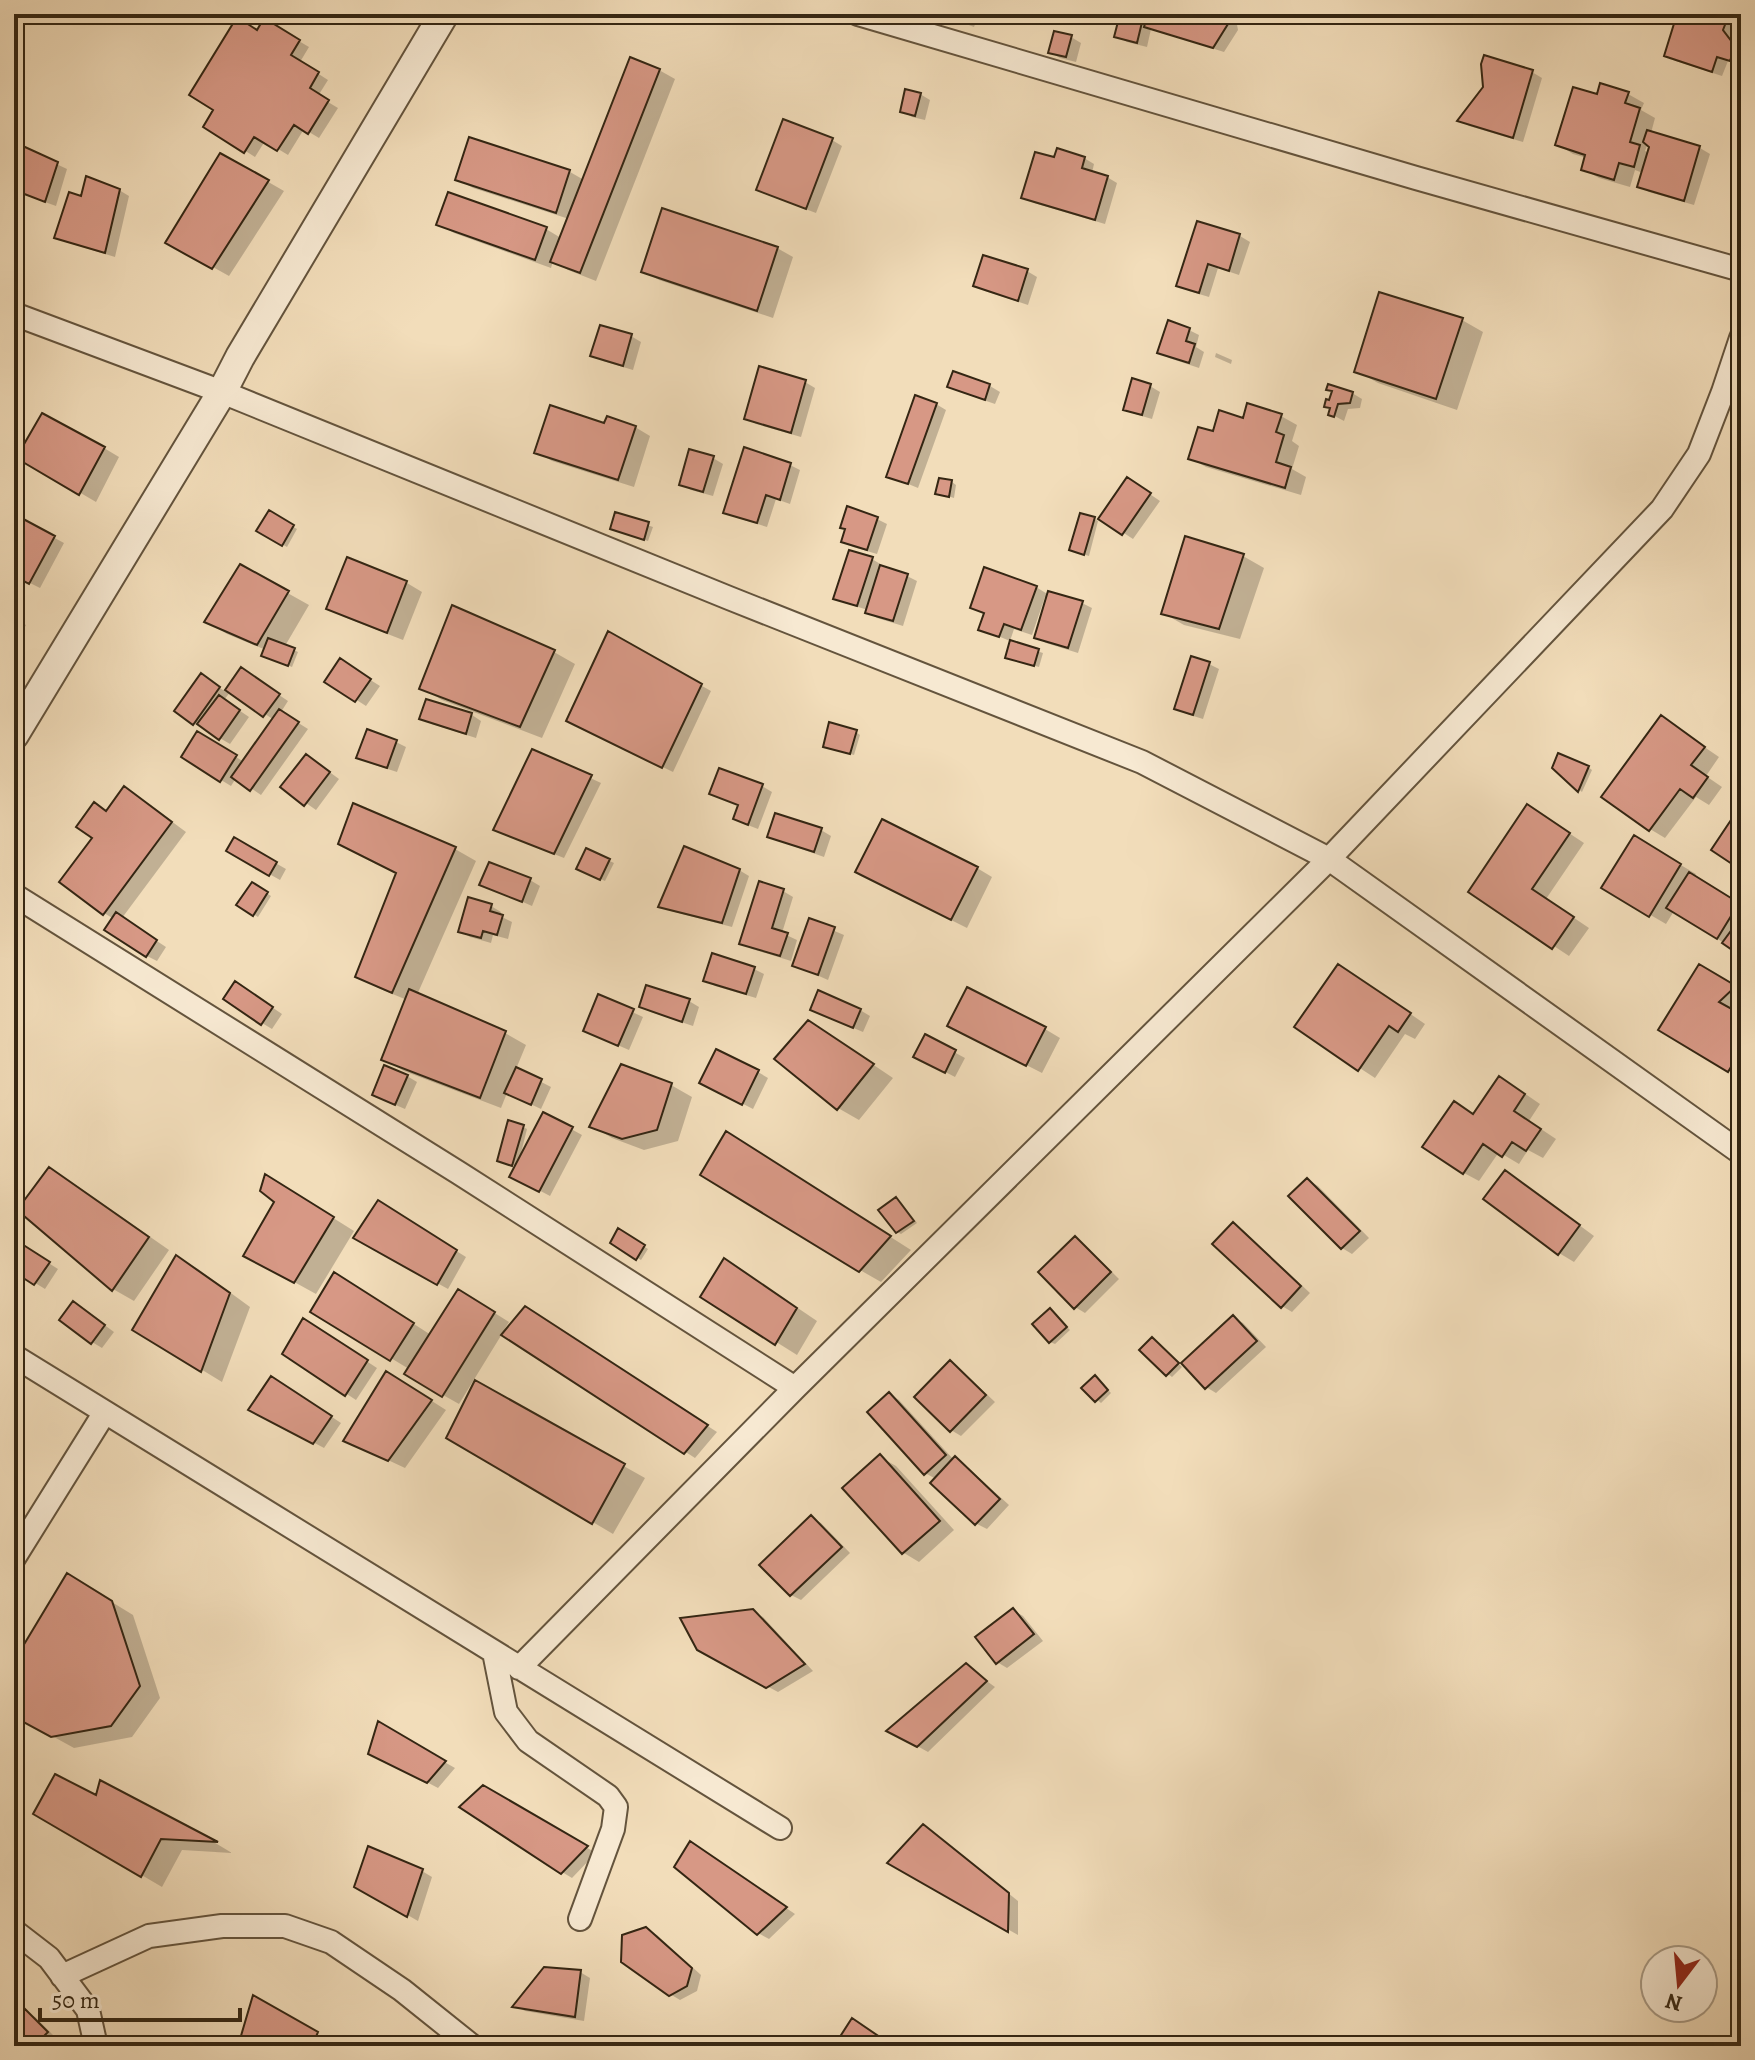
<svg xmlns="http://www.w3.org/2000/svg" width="1755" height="2060" font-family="Alegreya,serif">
	<rect width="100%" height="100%" fill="#f2ddba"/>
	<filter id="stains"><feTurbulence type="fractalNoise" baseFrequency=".0025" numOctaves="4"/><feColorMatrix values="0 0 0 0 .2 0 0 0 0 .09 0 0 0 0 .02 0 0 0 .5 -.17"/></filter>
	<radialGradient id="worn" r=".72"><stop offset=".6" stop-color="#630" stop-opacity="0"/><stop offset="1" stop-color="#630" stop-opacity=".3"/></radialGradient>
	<path fill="#0003" fill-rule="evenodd" d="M14,14H27L18,41L14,40Z
		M940,14H979L974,27Z
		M1122,14H1235L1238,30L1224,52L1151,29L1147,47L1127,42L1117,36Z
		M1636,14H1713L1727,18L1737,24L1732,37L1741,48V65L1728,61L1722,76L1676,61L1666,56L1678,20L1662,15L1659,24L1646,20Z
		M265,21L309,47L300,62L328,80L318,96L338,108L319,138L304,129L288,155L265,141L255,157L206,126Z
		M1071,37L1081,43L1076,62L1060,58L1050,52Z
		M659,70L675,79L596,281L568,270L553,261L551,268L454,233L438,224L546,229L561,238L569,219L473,188L457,179L470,139L570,172L584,180Z
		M1532,72L1542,78L1523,142L1469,126L1460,120L1485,88Z
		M920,94L930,100L925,120L912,117L902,111Z
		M1628,94L1644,103L1641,110L1655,118L1651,133L1700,148L1710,154L1694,205L1649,192L1639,186L1643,173L1635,170L1630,187L1599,178L1583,169L1587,158L1573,154L1557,144L1598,97ZM1648,143L1651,147L1649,153L1645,151Z
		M784,121L832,140L842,146L816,213L768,195Z
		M14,144L67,169L56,206L14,191Z
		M221,155L284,191L229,276L168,242Z
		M1084,158L1094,164L1092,173L1107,177L1117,183L1105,224L1034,203L1024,197L1056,160Z
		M119,190L129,196L115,257L66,242L56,237L82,199Z
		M1198,223L1240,236L1250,242L1239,275L1218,268L1209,297L1189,291L1179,285Z
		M777,248L793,257L773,318L659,280L643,271Z
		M1027,271L1037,277L1028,305L985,291L975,285Z
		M1381,295L1462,320L1483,332L1457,410L1378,383L1357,371Z
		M1189,330L1199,335L1196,347L1204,352L1199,368L1169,358L1159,352Z
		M631,336L641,342L633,370L603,361L593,355Z
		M1216,353L1232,360L1231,364L1215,357Z
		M954,374L990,386L1000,392L995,404L960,392L950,386Z
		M805,382L815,388L801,437L756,424L746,418Z
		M1150,386L1160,392L1152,419L1135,414L1125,409Z
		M1352,393L1362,399L1360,408L1348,409L1344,421L1331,414L1332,409L1326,406Z
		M936,404L946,410L918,488L889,476Z
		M1281,416L1297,425L1292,441L1299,446L1292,469L1306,477L1301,495L1206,467L1190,458L1214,434L1244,420Z
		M606,425L635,427L650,436L634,487L552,461L537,452Z
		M104,448L119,457L96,502L19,457Z
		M713,458L723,464L713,496L691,490L681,484Z
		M790,465L800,470L790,504L776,499L767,527L735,517L726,512Z
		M952,482L956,485L954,498L938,493Z
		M1138,486L1160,501L1133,539L1101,518Z
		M269,513L297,529L287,547L258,530Z
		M617,515L653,527L648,541L617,531Z
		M14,516L64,543L40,588L14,575Z
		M877,519L887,524L877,554L853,547L843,541Z
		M1094,519L1098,521L1089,556L1076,552Z
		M1243,556L1264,568L1240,639L1184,625L1163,613Z
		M872,559L882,565L881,568L907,576L917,581L903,626L877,618L868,612V610L845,603L835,598Z
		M348,560L407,583L422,592L403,640L344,617L328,608Z
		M241,567L309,605L285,646L298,652L292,667L268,657L266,650L227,634L207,622Z
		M1036,587L1049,595L1082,603L1092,608L1078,653L1046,643L1036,637L1048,598L1045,597L1032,635L1014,629L1010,641L981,629L986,614L972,607Z
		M453,607L554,652L575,664L542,738L442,700L421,688Z
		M14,618L26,625L14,648Z
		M609,634L711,691L673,772L579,726Z
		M1011,643L1043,653L1039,667L1011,659Z
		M1209,664L1219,669L1203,719L1187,714L1177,709Z
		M350,667L380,686L366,706L327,681Z
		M242,670L288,701L281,712L308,729L261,795L236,778L231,786L183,757L198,733L244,762L274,720L231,691L224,700L249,717L230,744L194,723L211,682L226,692Z
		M427,701L472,715L481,721L476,738L432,724L422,718Z
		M1662,718L1719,757L1706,776L1722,787L1709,805L1696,797L1665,838L1650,829Z
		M856,732L860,735L854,755L829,748Z
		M396,742L406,747L397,772L369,763L359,757Z
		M533,751L601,783L564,858L506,835Z
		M316,762L339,779L316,810L283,787Z
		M1554,767H1588L1592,770L1582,792Z
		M720,771L762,786L772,792L758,829L745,824L740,806L712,793Z
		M125,789L140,798L186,832L122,918L166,947L157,961L147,956L114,919L104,913L95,838L107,812Z
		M776,815L821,830L831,836L824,857L779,841L769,836Z
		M1543,816L1584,843L1546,899L1589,928L1569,956L1471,891Z
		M1635,838L1696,874L1694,877L1741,906V954L1674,911L1666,924L1604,888Z
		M235,840L286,869L280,880L228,851Z
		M455,849L476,861L417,995L505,1033L526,1045L516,1069L551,1087L541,1109L507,1093L501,1108L404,1071L383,1059L407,1000L378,988L357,976L398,873Z
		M587,850L614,863L605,881L578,868Z
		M977,868L992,877L967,928L873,881Z
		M739,870L749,876L732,927L671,911L661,906Z
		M530,880L540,886L532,906L482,884Z
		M253,884L271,896L258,917L239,905Z
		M783,891L793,897L782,933L797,940L791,961L752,949L742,943Z
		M491,906L501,912L500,916L512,922L508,939L493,935L491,943L470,937L460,931Z
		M811,921L844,935L828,980L794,965Z
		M1699,967L1741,991V1005L1733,1012L1741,1016V1077L1661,1030Z
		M754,969L764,974L756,998L715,986L706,980Z
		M1354,975L1425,1024L1415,1039L1405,1034L1375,1078L1297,1027Z
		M647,987L689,1001L699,1007L693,1026L651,1012L641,1006Z
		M245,989L282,1014L272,1029L262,1023Z
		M600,997L643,1017L629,1050L585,1031Z
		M860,1010L870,1016L863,1032L823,1015Z
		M1045,1029L1060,1038L1042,1073L965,1034Z
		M829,1035L893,1078L859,1120L838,1108Z
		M926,1037L965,1058L955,1077L926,1062Z
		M758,1072L768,1078L753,1109L712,1088Z
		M407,1076L417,1082L405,1109L384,1100Z
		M671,1085L692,1097L678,1141L644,1150L612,1138L592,1126Z
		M1515,1087L1540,1104L1529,1121L1556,1139L1543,1158L1528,1150L1519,1164L1499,1152L1479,1181L1464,1173L1474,1116Z
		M544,1114L582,1135L550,1196L512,1176L517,1166L504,1163L523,1127L527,1129L520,1157H521Z
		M748,1146L911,1250L881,1282L860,1270Z
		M49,1169L70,1181L169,1250L134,1301L113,1289L20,1210Z
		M1308,1180L1318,1186L1369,1238L1352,1254L1342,1248Z
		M1521,1182L1594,1236L1574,1262L1559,1253Z
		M287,1189L354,1231L316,1294L267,1267Z
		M896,1200L901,1202L917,1223L901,1234L897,1232Z
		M389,1209L466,1257L448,1289L356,1238Z
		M1233,1224L1243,1230L1310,1293L1292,1312L1282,1306Z
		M619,1231L648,1249L641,1260L612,1243Z
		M1075,1239L1085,1245L1119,1279L1085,1313L1075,1307Z
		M14,1241L58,1269L45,1289L14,1270Z
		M177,1257L198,1269L250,1307L222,1382L135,1329Z
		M746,1273L817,1321L797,1355L703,1296Z
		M355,1286L431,1335L474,1300L509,1322L504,1330L506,1332L535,1314L717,1432L695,1458L502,1334L459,1404L406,1374L409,1369L313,1311Z
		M84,1310L114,1332L102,1348L92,1342Z
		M1050,1310L1070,1330L1055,1344L1050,1342Z
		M1233,1317L1243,1323L1266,1347L1216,1393L1206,1387Z
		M313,1326L377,1368L356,1400L284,1353Z
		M1156,1342L1182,1367L1172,1377L1168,1374Z
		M950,1363L960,1369L995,1402L961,1436L951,1430Z
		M1099,1380L1111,1393L1101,1403L1084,1388Z
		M402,1382L446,1410L405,1468L345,1440Z
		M476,1383L645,1478L613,1534L449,1437Z
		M282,1384L341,1423L324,1448L251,1409Z
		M889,1394L899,1400L954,1460L955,1459L965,1465L1009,1505L987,1529L977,1524L932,1483L936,1479L925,1473Z
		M880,1457L896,1466L954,1530L919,1562L904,1553L845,1488Z
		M811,1517L821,1523L850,1553L801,1600L791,1595Z
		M89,1588L133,1615L160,1698L132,1737L74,1748L14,1715V1665Z
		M1013,1610L1023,1616L1043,1641L1007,1668L997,1662Z
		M752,1611L763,1617L813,1671L778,1692L698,1649Z
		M966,1666L995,1687L928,1752L890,1731Z
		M388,1730L455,1768L438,1788L381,1758Z
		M102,1783L217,1844L232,1853L182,1850L162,1887L36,1813L98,1798Z
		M483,1787L596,1853L572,1878L562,1872Z
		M933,1833L1018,1901V1935L890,1863Z
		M700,1850L795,1914L769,1939L758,1933Z
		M422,1871L432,1877L418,1921L357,1886Z
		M646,1929L657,1935L701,1975L697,1991L680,2000L670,1994Z
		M580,1972L590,1978L584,2021L525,2011L515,2006Z
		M254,1998L327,2040L324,2046H242Z
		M25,2012L35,2017L57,2039L49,2046H14V2025Z"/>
	<path fill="#d79885" stroke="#342613" stroke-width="2" d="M938,14H967L964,23Z
		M1120,14H1144L1137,43L1114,37Z
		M1148,14H1227L1228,24L1213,48L1144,27Z
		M1634,14H1651L1649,20L1634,16Z
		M1677,14H1720L1728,17L1723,30L1735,46L1730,61L1717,57L1712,72L1664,56Z
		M237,17L257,30L264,18L300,40L291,55L319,72L310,88L329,100L308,134L294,125L277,151L254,137L244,153L203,127L213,110L189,95Z
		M1054,31L1072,35L1066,57L1048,53Z
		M1484,55L1533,70L1513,138L1457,121L1483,87L1481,64Z
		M630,57L660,69L580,273L550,262Z
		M1600,83L1629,92L1625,103L1640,108L1630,142L1640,145L1634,167L1619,163L1614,180L1581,170L1585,155L1555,145L1573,87L1597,94Z
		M905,89L921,93L915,116L900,112Z
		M783,119L833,138L806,209L756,190Z
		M1647,130L1700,146L1684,201L1637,187L1649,147L1643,142Z
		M469,137L570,170L556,213L455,180Z
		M14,142L58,162L45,202L14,190Z
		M1057,148L1085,157L1082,168L1108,176L1095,220L1021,198L1035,152L1054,157Z
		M220,153L269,180L212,269L165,243Z
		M86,176L120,189L105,253L54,238L69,192L81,196Z
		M448,192L547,227L535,260L436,225Z
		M662,208L778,247L757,311L641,272Z
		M1197,221L1240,234L1229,271L1208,264L1199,293L1176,286Z
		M983,255L1028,269L1018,301L973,286Z
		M1379,292L1463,318L1436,399L1354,372Z
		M1168,320L1190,328L1186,341L1195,344L1189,363L1157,353Z
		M600,325L632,334L623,366L590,356Z
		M759,366L806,380L791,433L744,419Z
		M953,371L990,384L985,400L947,387Z
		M1132,378L1151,384L1142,415L1123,410Z
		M1328,384L1353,392L1350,403L1338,404L1334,417L1328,415L1330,408L1324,407L1326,399L1329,400L1332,391L1326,390Z
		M915,395L937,403L908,484L886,477Z
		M1247,403L1282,414L1276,432L1284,435L1276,462L1291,467L1285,488L1188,459L1198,427L1213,431L1219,410L1243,418Z
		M550,405L604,423L607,416L636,426L618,480L534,453Z
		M42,413L105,447L79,495L16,458Z
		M744,447L791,463L780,500L766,495L757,523L723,513Z
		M689,449L714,456L703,492L679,485Z
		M1127,477L1151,493L1122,535L1098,519Z
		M939,478L952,480L949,497L935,494Z
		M847,506L878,517L867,550L841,542L845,529L840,528Z
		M269,510L294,525L282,546L256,531Z
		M615,512L649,522L644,540L610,529Z
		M1080,513L1095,517L1084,555L1069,550Z
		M14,514L55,536L29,584L14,576Z
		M1185,536L1244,554L1219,629L1161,614Z
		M849,550L873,557L857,606L833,599Z
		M347,557L407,581L387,633L326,609Z
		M240,564L289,591L257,645L204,622Z
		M880,565L908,574L893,621L865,613Z
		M984,567L1037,586L1021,630L1004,624L999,637L978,630L984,613L970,608Z
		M1048,591L1083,601L1068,648L1034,638Z
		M452,605L555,650L520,727L419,689Z
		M608,631L702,684L662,768L566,721Z
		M268,638L295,648L288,666L261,656Z
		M1010,640L1039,649L1034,666L1005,658Z
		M1191,656L1210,662L1193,715L1174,709Z
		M340,658L371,679L355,702L324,682Z
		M241,667L280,694L263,717L225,690Z
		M201,673L220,687L193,725L174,711Z
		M219,695L240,710L219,740L197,724Z
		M426,699L472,713L466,734L419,719Z
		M279,709L299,722L250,791L231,777Z
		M1661,715L1705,747L1691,765L1708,777L1693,798L1680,789L1649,831L1601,797Z
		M829,722L857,730L850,754L823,747Z
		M367,729L397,740L387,768L356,758Z
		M197,731L237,755L220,782L181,757Z
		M532,749L592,775L554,854L493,830Z
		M1558,753L1589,766L1578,792L1552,768Z
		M306,754L330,772L304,806L280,787Z
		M719,768L763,784L748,825L733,819L738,805L709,794Z
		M124,786L172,822L103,915L59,882L92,838L76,827L94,802L106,811Z
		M353,803L456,847L392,993L355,977L396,873L338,844Z
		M1527,804L1570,833L1532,889L1574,917L1552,949L1468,892Z
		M1741,805V870L1711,850Z
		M775,813L822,828L814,852L767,837Z
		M882,819L978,867L951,920L855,872Z
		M1634,835L1681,864L1649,917L1601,888Z
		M234,837L277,862L269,876L226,851Z
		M684,846L740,869L722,923L658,907Z
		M586,848L610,859L600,880L576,869Z
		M489,862L531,878L522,902L479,885Z
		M1689,872L1739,903L1717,939L1666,908Z
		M759,881L784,889L772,928L788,933L780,956L739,944Z
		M252,882L268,892L253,916L236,905Z
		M468,897L492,904L490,911L503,915L497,935L483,931L481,938L458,932Z
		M116,912L157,940L146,957L104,930Z
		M1741,917V956L1722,943Z
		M809,918L835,927L818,975L792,966Z
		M712,953L755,967L746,994L703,981Z
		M1338,964L1411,1013L1398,1032L1389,1026L1358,1071L1294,1027Z
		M1699,964L1736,986L1719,1002L1741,1014V1050L1728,1072L1658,1030Z
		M235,981L273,1007L261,1025L223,999Z
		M646,985L690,999L682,1022L639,1007Z
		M967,987L1046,1027L1026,1066L947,1026Z
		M409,989L506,1031L480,1098L381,1060Z
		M818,990L861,1009L853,1028L810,1010Z
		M598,994L634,1009L618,1046L583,1031Z
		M808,1020L874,1064L837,1110L774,1059Z
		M925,1034L956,1050L945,1073L913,1057Z
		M716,1049L759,1070L742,1105L699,1083Z
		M621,1064L672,1083L657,1130L622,1139L589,1127Z
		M384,1065L408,1075L395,1105L372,1095Z
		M516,1067L542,1079L531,1105L504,1093Z
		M1499,1076L1525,1094L1514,1111L1541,1129L1526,1151L1512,1142L1502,1157L1483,1144L1463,1174L1422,1147L1454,1101L1473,1114Z
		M543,1112L573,1127L539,1192L509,1177Z
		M508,1120L524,1125L512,1166L497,1161Z
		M726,1131L891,1236L859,1272L700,1175Z
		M49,1167L149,1237L112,1291L17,1210Z
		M1505,1170L1580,1225L1558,1255L1483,1199Z
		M265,1174L334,1217L294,1283L243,1256L274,1202L260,1191Z
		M1307,1178L1360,1231L1341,1249L1288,1196Z
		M896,1197L914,1221L896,1233L878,1210Z
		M378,1200L457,1250L437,1285L353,1238Z
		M1233,1222L1301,1286L1281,1308L1212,1244Z
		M618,1228L645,1245L636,1260L610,1243Z
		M1075,1236L1111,1272L1074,1309L1038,1272Z
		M14,1239L50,1262L34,1285L14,1272Z
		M176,1255L230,1293L201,1372L132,1330Z
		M724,1258L797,1308L775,1345L700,1297Z
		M334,1272L414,1323L390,1361L310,1312Z
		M458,1289L495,1312L442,1397L404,1374Z
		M73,1301L105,1325L91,1344L59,1320Z
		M525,1306L708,1425L684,1454L501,1335Z
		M1050,1308L1067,1327L1049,1343L1032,1324Z
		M1233,1315L1257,1341L1205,1389L1181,1363Z
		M303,1318L368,1360L345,1396L282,1354Z
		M1152,1337L1179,1363L1166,1376L1139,1350Z
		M950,1360L986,1395L950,1432L914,1397Z
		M386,1371L432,1400L388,1461L343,1441Z
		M1095,1375L1108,1390L1095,1402L1081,1388Z
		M271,1376L332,1416L313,1444L248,1410Z
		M475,1380L625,1464L592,1524L446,1438Z
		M889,1392L946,1455L924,1475L867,1412Z
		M880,1454L940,1521L902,1554L842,1488Z
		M955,1456L1000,1499L975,1525L930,1483Z
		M811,1515L842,1547L790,1596L759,1565Z
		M67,1573L112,1601L140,1686L111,1726L51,1737L14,1717V1661Z
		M1013,1608L1034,1634L996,1664L975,1637Z
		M753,1609L805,1664L766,1688L697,1650L680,1618Z
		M966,1663L987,1681L917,1747L886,1731Z
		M378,1721L446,1761L427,1783L368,1754Z
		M55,1774L96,1795L100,1780L218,1842L161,1839L141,1877L33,1814Z
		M483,1785L588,1846L561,1874L459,1807Z
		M923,1824L1009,1893L1008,1932L887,1863Z
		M690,1841L787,1907L757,1935L674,1867Z
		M368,1846L423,1869L407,1917L354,1887Z
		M646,1927L692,1968L687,1986L669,1996L621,1962L622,1935Z
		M544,1967L581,1970L575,2017L512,2007Z
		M253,1995L318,2032L312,2046H238Z
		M25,2009L48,2032L34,2046H14V2022Z
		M852,2018L893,2046H834Z"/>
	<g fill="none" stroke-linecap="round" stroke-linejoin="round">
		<g stroke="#64543d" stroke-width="26">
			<path id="minor" d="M858,14L1416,178L1741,270
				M14,314L222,392L729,598L1142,762L1329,859L1741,1153
				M14,895L459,1173L795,1388
				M14,1356L780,1828
				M14,1558L105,1412
				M494,1652L506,1712L528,1741L608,1796L616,1807L613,1829L580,1919
				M519,1668L795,1388L1329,859L1662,509L1699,454L1723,392L1741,338
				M14,1931L49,1958L88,2010L96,2046
				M62,1976L149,1936L222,1926H285L331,1942L402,1990L472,2046"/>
		</g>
		<g stroke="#64543d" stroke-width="32">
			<path id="tertiary" d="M14,735L222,392L240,357L444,14"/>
		</g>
		<use href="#minor" stroke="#f7e9d2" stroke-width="22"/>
		<use href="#tertiary" stroke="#f7e9d2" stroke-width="28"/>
	</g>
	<rect width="1755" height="2060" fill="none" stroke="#f2ddba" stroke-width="48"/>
	<rect x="16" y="16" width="1723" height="2028" fill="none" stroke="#342613" stroke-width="4"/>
	<rect x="24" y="24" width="1707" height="2012" fill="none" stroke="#342613" stroke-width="2"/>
	<g transform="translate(1679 1984) rotate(196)"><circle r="38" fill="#f7e9d2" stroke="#a99b86" stroke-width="2"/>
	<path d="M0-6L14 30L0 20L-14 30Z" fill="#8f2418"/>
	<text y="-12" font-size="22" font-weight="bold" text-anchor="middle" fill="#342613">N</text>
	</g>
	<path d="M40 2008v12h200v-12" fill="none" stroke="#342613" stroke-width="4"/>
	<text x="52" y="2008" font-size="24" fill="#342613" stroke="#f7e9d2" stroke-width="6" paint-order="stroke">50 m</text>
	<rect width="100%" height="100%" filter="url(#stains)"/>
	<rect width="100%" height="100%" fill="url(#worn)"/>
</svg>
